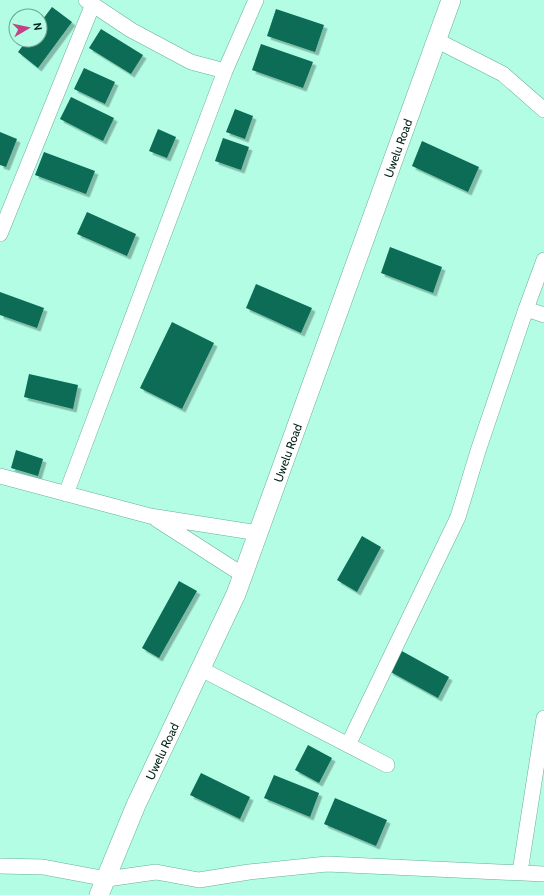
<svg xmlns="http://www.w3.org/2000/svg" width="544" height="895" font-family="Cabin,sans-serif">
	<defs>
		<filter id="shadow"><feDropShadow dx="3.5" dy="3.5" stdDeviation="0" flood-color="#0004"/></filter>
	</defs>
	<rect width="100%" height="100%" fill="#b2fde4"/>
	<path fill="#086c56" filter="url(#shadow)" d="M52,7L72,22L38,68L18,52L27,40H40V23Z
		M276,9L324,25L315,52L267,36Z
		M101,29L143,55L131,74L89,48Z
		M261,44L313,62L303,88L252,70Z
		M84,68L115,82L105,104L74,89Z
		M71,97L114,118L103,141L60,119Z
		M235,109L253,116L245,139L226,132Z
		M158,129L176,137L167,158L149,151Z
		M0,132L17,139L6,167L0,165Z
		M223,138L249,147L241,170L215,161Z
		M422,141L479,167L468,192L412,166Z
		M44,152L95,171L86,194L35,175Z
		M87,212L136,234L127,256L77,234Z
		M390,247L442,267L433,293L381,273Z
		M256,284L312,308L301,333L246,308Z
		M0,292L44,308L37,328L0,315Z
		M172,322L214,343L182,409L140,388Z
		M29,374L78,385L73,409L24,397Z
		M16,450L43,459L38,476L11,468Z
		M362,536L381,547L357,592L337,580Z
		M179,581L197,591L159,658L142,648Z
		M400,650L449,677L438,698L389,671Z
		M308,745L332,758L319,783L295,770Z
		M201,773L250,797L240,819L190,795Z
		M274,775L319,793L310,817L264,798Z
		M335,798L387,820L376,846L324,824Z"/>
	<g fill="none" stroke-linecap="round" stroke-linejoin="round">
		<g stroke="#67b099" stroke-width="16">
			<path id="minor" d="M436,40L503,74L544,110
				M225,71L256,0
				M0,234L93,4
				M526,309L544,315
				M0,476L150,516L258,533
				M66,494L225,71L191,62L131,30L86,0
				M156,519L243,575
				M201,669L387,765
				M348,745L458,517L478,451L526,309L544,260
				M0,866L43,867L107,879L156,872L199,880L249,872L327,864L544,874
				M520,872L544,718"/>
		</g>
		<g stroke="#67b099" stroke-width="20">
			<g id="tertiary">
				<path id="s1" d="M99,895L136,805L236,594L451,0"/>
			</g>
		</g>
		<use href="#minor" stroke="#fff" stroke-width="15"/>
		<use href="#tertiary" stroke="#fff" stroke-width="19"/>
	</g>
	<g text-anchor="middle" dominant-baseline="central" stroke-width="4" stroke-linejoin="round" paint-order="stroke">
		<g font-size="12" fill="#022119" stroke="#b2fde4">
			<text stroke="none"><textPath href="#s1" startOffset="805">Uwelu Road</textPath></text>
			<text stroke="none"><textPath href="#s1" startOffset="481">Uwelu Road</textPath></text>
			<text stroke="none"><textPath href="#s1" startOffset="157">Uwelu Road</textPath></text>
		</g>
	</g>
	<g transform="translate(28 28) rotate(81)"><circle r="19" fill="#b2fde4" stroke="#6ca593"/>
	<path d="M0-3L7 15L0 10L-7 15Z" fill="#c44186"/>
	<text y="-6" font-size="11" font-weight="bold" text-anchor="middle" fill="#022119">N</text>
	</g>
</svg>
